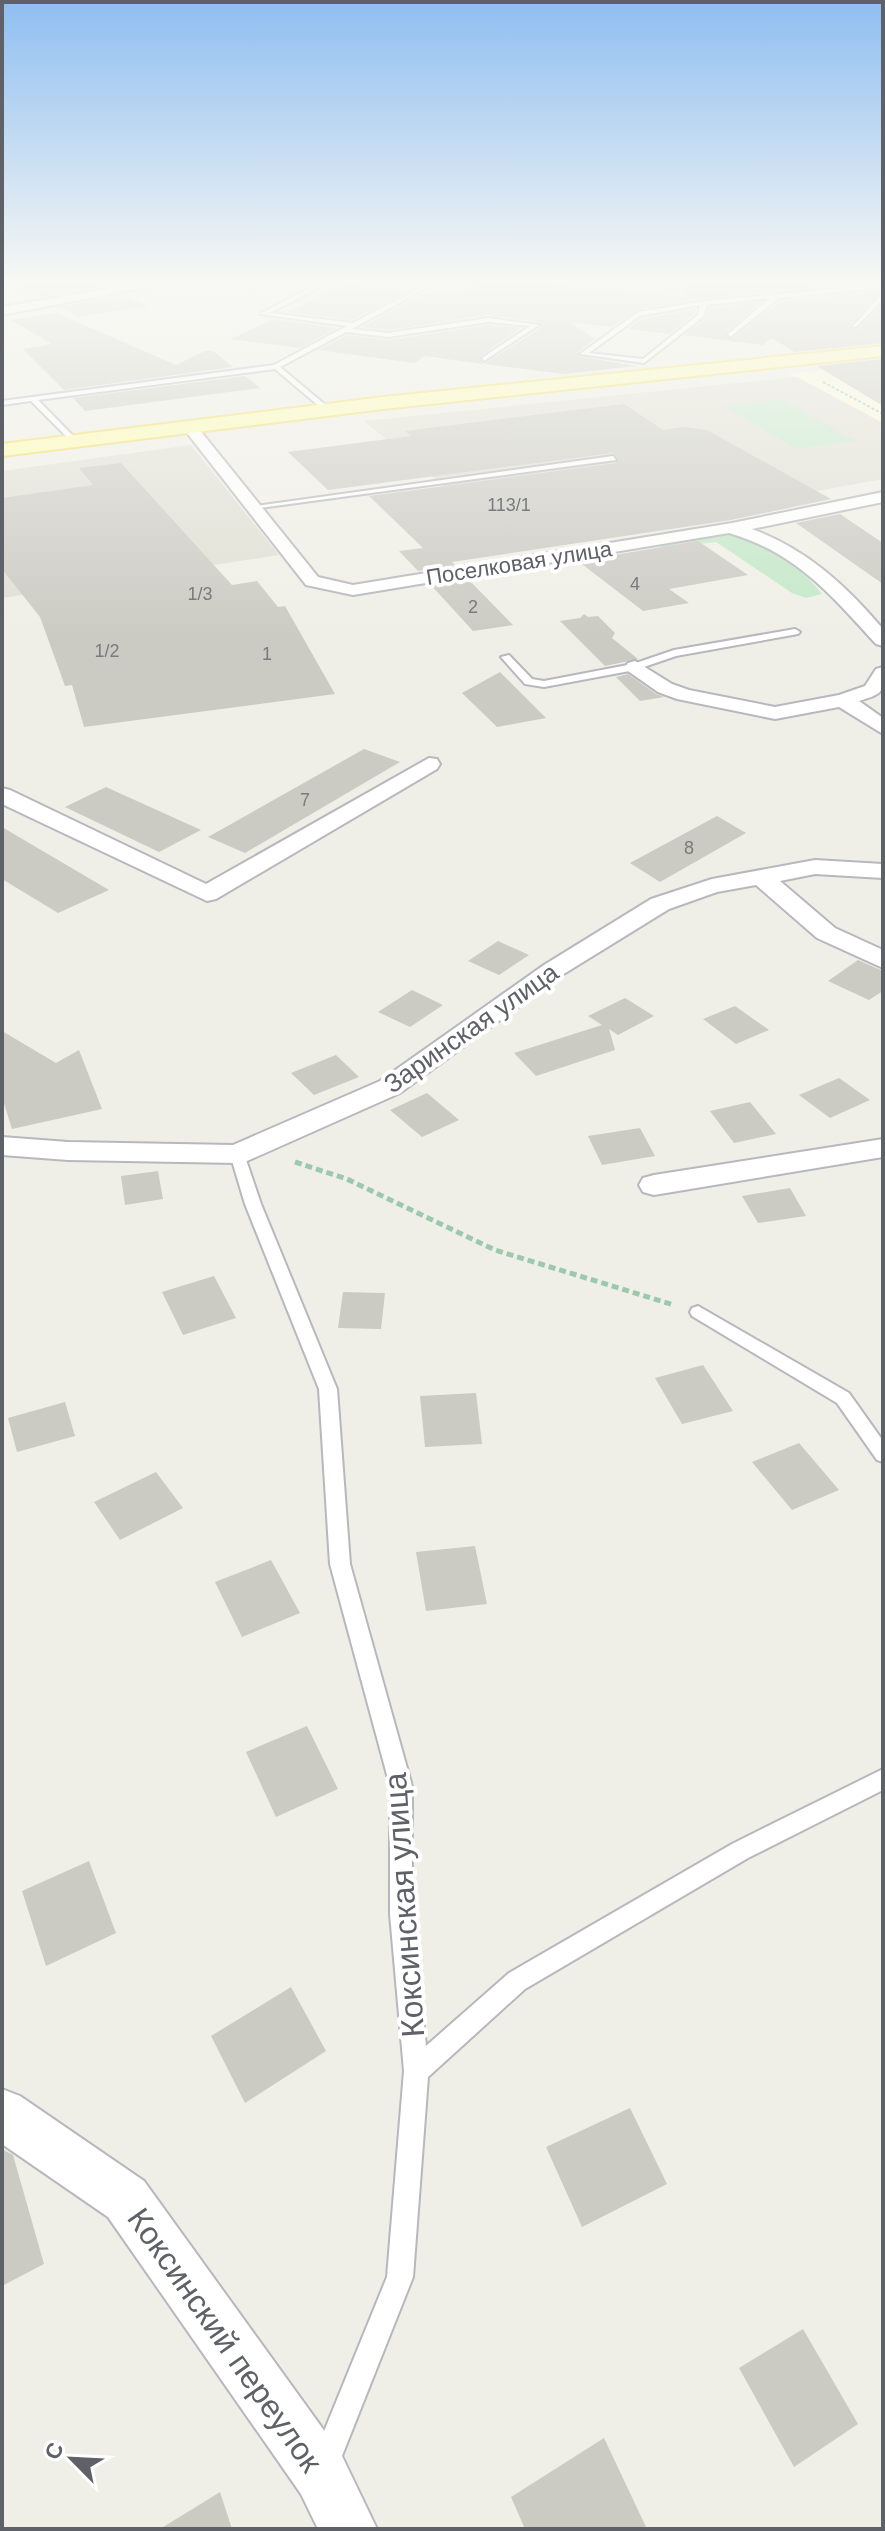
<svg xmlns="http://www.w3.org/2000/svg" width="885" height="2531" font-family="Helvetica,sans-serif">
	<rect width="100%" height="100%" fill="#f0efe7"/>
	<path fill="#fefbde" d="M883,364V431L789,374Z"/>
	<path fill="#e0dfd4" d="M797,377L883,423V479L702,512L444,486L364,421Z
		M191,445L279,555L2,598V471Z"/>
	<path fill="#c3e8c8" d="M781,399L855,441L796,449L724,406Z
		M739,534C772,549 799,565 822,594L806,598L792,593L716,542L663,548L655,544L701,535Z"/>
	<path fill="#cbcac3" d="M11,283H93L101,287L40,297Z
		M476,283H544L686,297L687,283H857L704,298L638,309L612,327L569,322L595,339L578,352V356L636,366L564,374L484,364L541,328L539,322L488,315L388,330L362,327L424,293H460Z
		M346,284L408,291L352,320L287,312Z
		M881,291L849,327L858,329L883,303V343L795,352L771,338L763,345L684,335L705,319L709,308L761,302L726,332L730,340L780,301Z
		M122,295L148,306L79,317L59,307Z
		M696,309L695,313L670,334L628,329L641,319Z
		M57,313L176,365L205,351H213L233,367L64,390L23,349L52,344L11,320Z
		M273,319L337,328L300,348L231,339Z
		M488,325L521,328L480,356L483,364L425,356L414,363L318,350L347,335L388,340Z
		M883,359V406L817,366Z
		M245,376L260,388L85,411L73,398Z
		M624,404L663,430L684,427L707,430L831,499L731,520L452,562L455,565L418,571L399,551L423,548L369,496L616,463L618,458L613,453L328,490L288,452L411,436L405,431Z
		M121,463L232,585L257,581L278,607L285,606L335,694L84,727L72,685L65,686L40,617L2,569V498L93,485L79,468Z
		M840,514L883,543V584L796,523Z
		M698,541L748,575L669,589L689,603L643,611L578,561Z
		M468,579L513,625L473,631L431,585Z
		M584,614L588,617L598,616L615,633L612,638L638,659L605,666L560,621L580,618Z
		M500,672L546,718L497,727L462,693Z
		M628,674L656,694L664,697L640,701L616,677Z
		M364,749L400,762L245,853L208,837Z
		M106,787L201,830L159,852L65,807Z
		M717,816L746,833L660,882L630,863Z
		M2,827L109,890L58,913L2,879Z
		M498,941L529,955L499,975L468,961Z
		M858,960L883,971V991L869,1000L828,981Z
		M412,990L443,1005L410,1027L378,1012Z
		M625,998L654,1016L618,1035L609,1029L615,1050L536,1076L514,1053L602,1025L588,1016Z
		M735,1006L769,1030L736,1044L703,1019Z
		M2,1031L56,1063L79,1050L102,1109L12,1129L2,1097Z
		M336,1055L359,1077L314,1095L291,1073Z
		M839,1078L870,1100L830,1118L799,1095Z
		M427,1093L459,1120L422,1137L390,1110Z
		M750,1102L776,1134L734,1143L710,1111Z
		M640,1128L655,1156L602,1165L588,1136Z
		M158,1171L163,1199L125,1205L121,1176Z
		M790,1188L806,1216L758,1223L742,1196Z
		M214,1276L236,1318L183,1335L162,1292Z
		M343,1292L385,1293L381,1329L338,1328Z
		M703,1365L733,1411L682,1424L655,1378Z
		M476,1393L482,1444L425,1447L420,1396Z
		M65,1402L75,1436L17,1452L8,1418Z
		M799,1443L839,1490L792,1510L752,1462Z
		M156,1472L183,1508L120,1540L94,1502Z
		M475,1546L487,1604L426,1611L416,1552Z
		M271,1560L300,1613L242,1637L215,1582Z
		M307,1726L338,1789L276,1817L246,1752Z
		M89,1861L116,1933L46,1966L22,1891Z
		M291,1987L326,2051L245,2103L211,2036Z
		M630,2108L667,2184L582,2227L546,2147Z
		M2,2149L13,2155L44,2264L2,2286Z
		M803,2329L858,2424L794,2467L739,2368Z
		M604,2438L647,2529H525L511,2497Z
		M220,2492L232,2529H160Z"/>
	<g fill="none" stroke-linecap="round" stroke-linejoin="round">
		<g stroke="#b7b8bd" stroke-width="4">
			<path id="service" d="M319,283H328L270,313L353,323L419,288L398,283L428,287L352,329L388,333L488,318L539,325L484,361L482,358L530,326L488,322L388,337L346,332L280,367L329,408L326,412L275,369L38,400L75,438L72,442L31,401L2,405V401L274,365L347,326L260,314Z
				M883,284V288L779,298L730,337L728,334L770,298L707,305L703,317L644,363L580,354L638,312L704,301ZM700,305L698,315L643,359L589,353L640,316Z
				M883,293V299L856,327H852Z
				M613,456L616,460L253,509L249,507Z
				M795,629L800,632L798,634L676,656L635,670L544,687L525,684L501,657L509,655L532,679L544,681L633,664L674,650Z
				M237,1149L244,1154L261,1204L337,1389L350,1564L412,1786V1914L426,2046L509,1973L732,1844L883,1769V1790L748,1858L525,1989L428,2077L413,2277L336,2471L326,2475L316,2471L312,2461L387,2277L404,2071L390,1914V1786L330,1564L319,1389L245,1204L230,1154Z
				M698,1306L849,1393L883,1441V1462L877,1460L837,1403L692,1316L690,1312L692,1308Z"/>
		</g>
		<g stroke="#b7b8bd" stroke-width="4">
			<path id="minor" d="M140,283H169L2,315V307Z
				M189,422L194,423L318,577L353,585L732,523L883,492V502L752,529C806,549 846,585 883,629V646L876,644C831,595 797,553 729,533L353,595L306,585L184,429L182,426Z
				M635,661L672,684L689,690L775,707L839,695L865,686L876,669L883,667C883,694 884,693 859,701L883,718V734L839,707L775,719L677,699L658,692L628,671L625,667L628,663Z
				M429,758L437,759L440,764L437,769L216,899L207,901L2,804V788L10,790L206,884Z
				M815,860L883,864V878L815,874L780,881L835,928L883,950V968L817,938L756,885L717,892L669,909L562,975L400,1093L247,1161L237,1163L68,1160L2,1155V1137L68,1142L233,1145L380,1081L544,965L651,899L712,879Z
				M883,1139V1157L654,1195L643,1192L639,1185L643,1178L654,1175Z
				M2,2089L20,2096L144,2181L341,2454L377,2529H318L301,2494L108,2217L2,2144Z"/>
		</g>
		<g stroke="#f3dd5c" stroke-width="4">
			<path id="primary" d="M883,346V356L383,409L2,456V444L383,397Z"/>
		</g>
		<path stroke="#9cc9ae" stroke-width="2" stroke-dasharray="3 2" stroke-linecap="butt" d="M823,382L883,414"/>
		<path stroke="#9cc9ae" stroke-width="5" stroke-dasharray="7 4" stroke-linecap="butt" d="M295,1162L347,1179L495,1250L674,1305"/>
		<use href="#service" fill="#fff" fill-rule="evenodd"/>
		<use href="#minor" fill="#fff" fill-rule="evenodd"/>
		<use href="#primary" fill="#fffdad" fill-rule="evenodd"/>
	</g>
	<linearGradient id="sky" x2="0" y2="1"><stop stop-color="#8ebef1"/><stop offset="0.44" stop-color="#f8f8f4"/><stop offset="1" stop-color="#f8f8f4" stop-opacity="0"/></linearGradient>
	<rect width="885" height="638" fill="url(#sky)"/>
	<g text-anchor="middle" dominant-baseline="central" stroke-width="8" stroke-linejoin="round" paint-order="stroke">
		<g font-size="18" fill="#797b7e">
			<text x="509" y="505">113/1</text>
			<text x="635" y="584">4</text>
			<text x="200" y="594">1/3</text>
			<text x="473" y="607">2</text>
			<text x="107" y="651">1/2</text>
			<text x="267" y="654">1</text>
			<text x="305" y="800">7</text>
			<text x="689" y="848">8</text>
		</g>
		<g font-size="22" fill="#5e6167" stroke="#fff">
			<text transform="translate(519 563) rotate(-9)">Поселковая улица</text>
		</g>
		<g font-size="26" fill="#5e6167" stroke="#fff">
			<text transform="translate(471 1028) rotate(-35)">Заринская улица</text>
		</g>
		<g font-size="32" fill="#5e6167" stroke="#fff">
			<text transform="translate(404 1905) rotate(-94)">Коксинская улица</text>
			<text transform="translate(225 2340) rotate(55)">Коксинский переулок</text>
		</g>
	</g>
	<rect width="885" height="2531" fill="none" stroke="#5e6167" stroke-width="8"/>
	<g transform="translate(72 2459) rotate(294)" stroke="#ffffff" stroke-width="6" paint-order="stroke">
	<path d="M0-6L14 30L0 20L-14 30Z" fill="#5e6167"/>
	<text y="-12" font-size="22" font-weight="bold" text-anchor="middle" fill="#5e6167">С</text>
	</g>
</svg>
